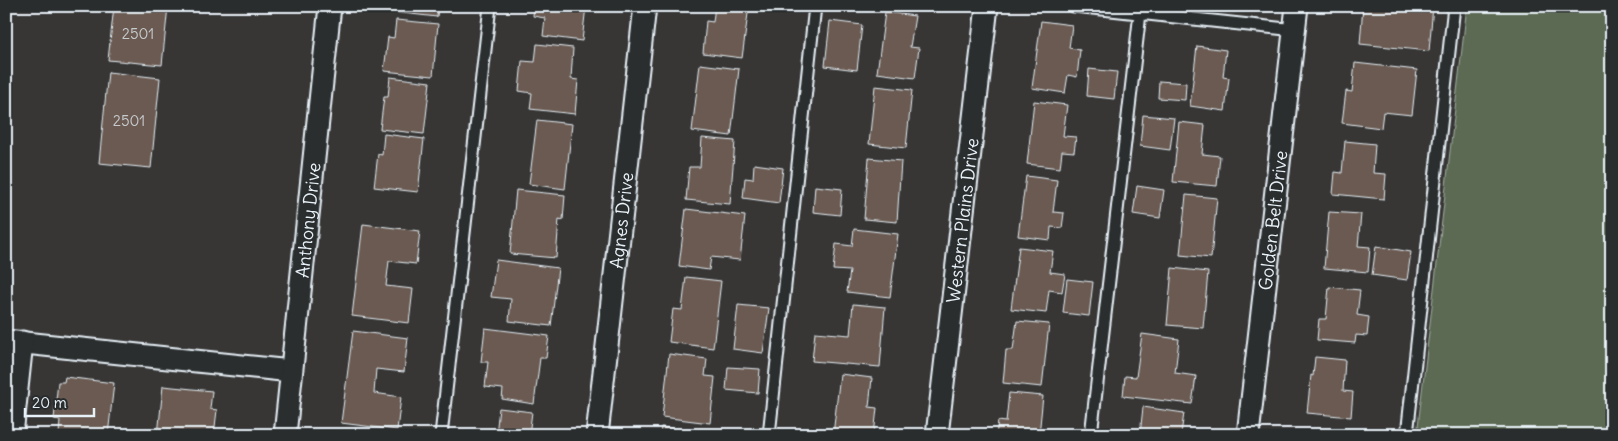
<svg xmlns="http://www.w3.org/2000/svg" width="1618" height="441" font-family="Delius,sans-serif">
	<rect width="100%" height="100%" fill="#373635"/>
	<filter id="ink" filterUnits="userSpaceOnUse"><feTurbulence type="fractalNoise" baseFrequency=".02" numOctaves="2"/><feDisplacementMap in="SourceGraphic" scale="10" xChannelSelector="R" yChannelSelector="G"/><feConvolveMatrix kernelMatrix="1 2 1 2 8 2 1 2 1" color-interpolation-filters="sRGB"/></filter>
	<g filter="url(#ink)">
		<path fill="#5d6b53" stroke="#a2aea6" d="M1467,6H1612V435H1417Z"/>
		<path fill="#6a5a51" stroke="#e8f1f8" d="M6,6H9L6,37Z
			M114,6H168L162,65L108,60Z
			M393,6H438L437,17L393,12Z
			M534,6H586L582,41L543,36L545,18L533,16Z
			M715,6H749L742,58L703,53L706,21L713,22Z
			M1363,6H1433L1429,51L1360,44Z
			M885,12L915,16L910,47L919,48L915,78L877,73Z
			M396,20L438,24L433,76L384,71L388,37L394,38Z
			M830,21L862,25L857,70L825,66Z
			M1041,21L1072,25L1069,48L1080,50L1077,77L1068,75L1065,93L1032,88Z
			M537,44L573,48L571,79L578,80L575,114L530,109L532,93L519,91L522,61L535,62Z
			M1197,46L1226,50L1223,77L1229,78L1225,111L1190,106Z
			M1355,63L1417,70L1412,115L1383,112L1381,128L1342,123L1346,91L1352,92Z
			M700,64L739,69L731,136L692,131Z
			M1089,69L1117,72L1114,99L1087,96Z
			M108,72L160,78L151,168L99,163Z
			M390,77L430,82L424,134L380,129L384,97H388Z
			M1159,81L1186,83L1185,100L1158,98Z
			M875,86L912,90L906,148L869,144Z
			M1034,101L1067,105L1063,136L1076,137L1074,152L1062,151L1060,168L1027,164Z
			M1143,115L1174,118L1170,150L1140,146Z
			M537,120L572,124L565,189L529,184Z
			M1179,122L1205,125L1202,154L1220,156L1217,186L1173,182Z
			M384,134L424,139L418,192L374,187L378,154L382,155Z
			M702,138L735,141L730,204L686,200L689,167H700Z
			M1345,141L1375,144L1373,173L1386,174L1384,199L1333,194L1335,172L1342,173Z
			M869,158L901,161L897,222L864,219Z
			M754,164L783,168L779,203L743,198L745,178L753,179Z
			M1026,176L1057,180L1053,212L1064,213L1062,228L1051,227L1050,240L1018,236Z
			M815,186L842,189L840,215L813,212Z
			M1137,186L1164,190L1160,218L1133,214Z
			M516,190L565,195L563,220L559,219L556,258L510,254Z
			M1186,195L1217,198L1211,258L1180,255Z
			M686,209L745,216L740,260L711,257L709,270L679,266Z
			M1329,212L1361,214L1358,246L1370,247L1368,272L1324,268Z
			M363,224L420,231L416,264L389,261L386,286L413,289L409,323L352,316Z
			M854,229L898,234L890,297L847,292L850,271L833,270L836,244L852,246Z
			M1376,246L1411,252L1407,280L1372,275Z
			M1019,247L1053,251L1050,272L1065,274L1062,292L1049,290L1046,313L1011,309Z
			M496,260L558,268L551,326L509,321L511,299L491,297Z
			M1172,268L1208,272L1203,328L1167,325Z
			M686,277L721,281L713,348L669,342L673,309L682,310Z
			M1067,279L1093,282L1089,316L1063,313Z
			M1329,287L1360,290L1357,315L1369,317L1367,336L1356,335L1355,343L1317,340L1319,319H1326Z
			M853,304L885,307L880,367L812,361L815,332L850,335Z
			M738,305L769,308L763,353L733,349Z
			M1017,321L1049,324L1042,387L1003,383L1006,350H1013Z
			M485,328L549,336L546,358H540L534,404L502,399L503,389L485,387L488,362H481Z
			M353,331L408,338L404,372L376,369L374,393L401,397L397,430L341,423Z
			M1142,334L1179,339L1175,373L1196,376L1192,404L1123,396L1125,376L1136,377Z
			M669,354L707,359L705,376L715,377L710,423L662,417Z
			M1315,357L1345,360L1343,391L1353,392L1351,417L1307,413L1311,375L1313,376Z
			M728,367L760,369L758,393L726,390Z
			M840,374L872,378L869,407L877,408L874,435H833Z
			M65,377L114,383L108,435H59L60,420L54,419L58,382H64Z
			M163,386L212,391L210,409L217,410L214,435H158Z
			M1009,393L1043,396L1039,435H996L998,421L1006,422Z
			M1143,407L1184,413L1181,434L1188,435H1140Z
			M499,408L532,412L529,435H496Z
			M661,427L701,432V435H660Z
			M1308,431L1338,435H1307Z"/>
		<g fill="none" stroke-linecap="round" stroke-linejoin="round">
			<g stroke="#e8f1f8" stroke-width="15">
				<path id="service" d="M1074,6L1295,30
					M441,435L490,6
					M769,435L815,6
					M1091,435L1140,13
					M1407,435L1454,6"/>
			</g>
			<g stroke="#e8f1f8" stroke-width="25">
				<g id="minor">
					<path d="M6,341L291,371"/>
					<path d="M12,435L22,342"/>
					<path id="s1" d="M285,435L330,6"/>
					<path id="s2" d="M597,435L645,6"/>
					<path id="s3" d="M937,435L987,6"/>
					<path id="s4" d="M1248,435L1297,6"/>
				</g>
			</g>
			<use href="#service" stroke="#2a2d2e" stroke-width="11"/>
			<use href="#minor" stroke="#2a2d2e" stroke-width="21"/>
		</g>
	</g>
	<g text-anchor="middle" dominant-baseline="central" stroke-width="4.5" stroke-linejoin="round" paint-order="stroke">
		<g font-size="15" fill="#c8cbce">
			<text x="138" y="33">2501</text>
			<text x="129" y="120">2501</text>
		</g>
		<g font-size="18" fill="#e8f1f8" stroke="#2a2d2e">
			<text stroke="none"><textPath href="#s1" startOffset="216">Anthony Drive</textPath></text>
			<text stroke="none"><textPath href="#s2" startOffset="216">Agnes Drive</textPath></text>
			<text stroke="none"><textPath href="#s3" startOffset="216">Western Plains Drive</textPath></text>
			<text stroke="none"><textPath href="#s4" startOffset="216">Golden Belt Drive</textPath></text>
		</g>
	</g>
	<rect width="1618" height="441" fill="none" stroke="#2a2d2e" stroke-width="25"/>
	<rect x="12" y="12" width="1593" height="416" fill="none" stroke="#e8f1f8" stroke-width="2" filter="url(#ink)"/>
	<path d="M25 408v8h69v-8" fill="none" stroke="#e8f1f8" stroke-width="2.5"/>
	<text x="32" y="408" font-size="15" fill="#e8f1f8" stroke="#2a2d2e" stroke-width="4" paint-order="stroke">20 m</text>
</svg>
